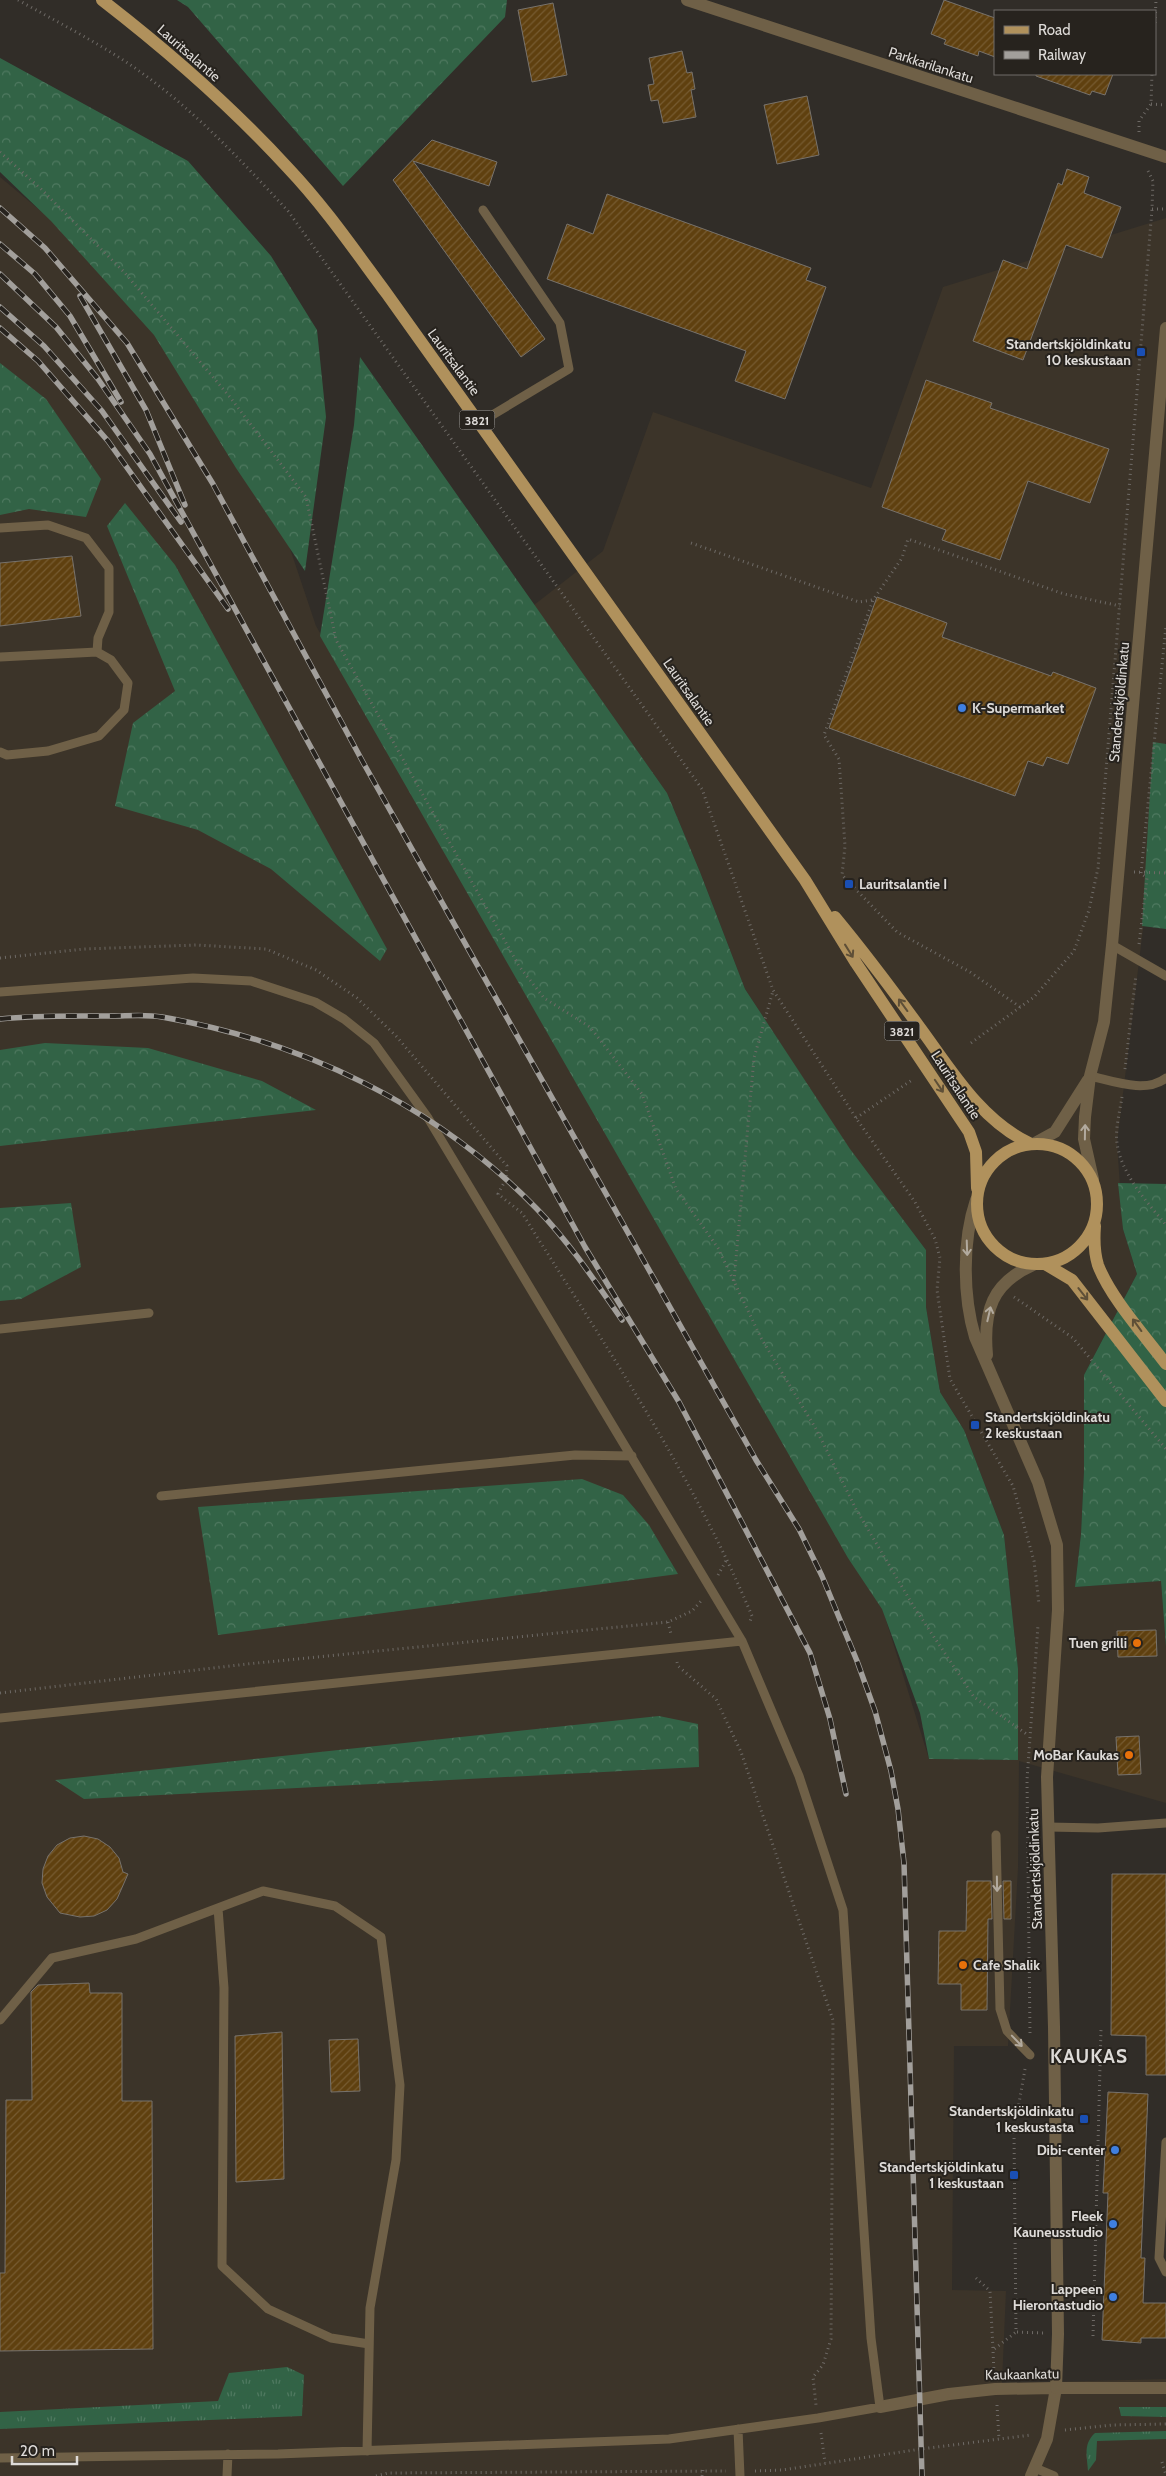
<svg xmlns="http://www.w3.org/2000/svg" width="1166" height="2476" font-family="Cabin,sans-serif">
	<defs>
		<pattern id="grass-tufts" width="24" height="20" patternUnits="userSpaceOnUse" patternTransform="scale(1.25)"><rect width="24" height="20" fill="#326346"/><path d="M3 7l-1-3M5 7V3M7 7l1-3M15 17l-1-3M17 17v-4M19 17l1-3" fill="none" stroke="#4f7960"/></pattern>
		<pattern id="forest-crowns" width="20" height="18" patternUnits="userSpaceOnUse" patternTransform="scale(1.25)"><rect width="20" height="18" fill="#326346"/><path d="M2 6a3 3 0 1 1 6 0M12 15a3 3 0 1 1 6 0" fill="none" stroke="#4f7960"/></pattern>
		<pattern id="building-hatch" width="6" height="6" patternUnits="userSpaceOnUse" patternTransform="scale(1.25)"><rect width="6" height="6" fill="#5f400f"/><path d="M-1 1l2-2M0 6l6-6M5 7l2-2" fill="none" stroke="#765b31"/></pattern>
	</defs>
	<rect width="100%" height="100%" fill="#312d28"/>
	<path fill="#3c3429" d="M0,177L120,277L268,483L316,626L882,1607L929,1759L1018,1760V1669L1004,1535L964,1430L940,1392L926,1307V1250L850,1150L745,989L700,872L667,793L534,605L603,551L653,412L871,488L943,287L1166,218V739L1117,1143L1123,1229L1137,1274L1084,1375V1471L1081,1534L1075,1587L1161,1581L1166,1647V1803L1019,1761L1018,1868L1008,2046H954L952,2290L1006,2291L1002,2383L1166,2379V2476H0Z"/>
	<path fill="url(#grass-tufts)" d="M287,2367L304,2375L302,2416L0,2429V2412L218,2401L229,2373Z
		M1119,2407H1166V2417L1121,2416Z
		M1166,2431V2439L1097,2441L1096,2460L1088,2471C1087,2456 1083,2444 1095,2433Z"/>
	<path fill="url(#forest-crowns)" d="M177,0H507L505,17L343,186L188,7Z
		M0,58L188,161L271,256L317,330L326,417L305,571L236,468L154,335L51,221L0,172Z
		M360,357L667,793L700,872L745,989L850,1149L926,1250V1307L940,1392L964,1430L1004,1535L1018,1669V1760L929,1759L920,1713L882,1609L848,1558L320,636L354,425Z
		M0,363L46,399L101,479L86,517L29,509L0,515Z
		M125,503L175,565L387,949L380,961L271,869L198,830L115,806L133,723L175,691L107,526Z
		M1153,742L1166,744V929L1142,926Z
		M45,1043L148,1048L262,1081L316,1110L0,1146V1050Z
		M1118,1183L1166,1184V1647L1161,1581L1075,1587L1081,1534L1084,1471V1375L1137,1274L1123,1229Z
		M71,1203L81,1267L21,1299L0,1301V1208Z
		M582,1479L623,1495L649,1525L678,1574L218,1635L198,1507Z
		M659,1716L698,1724L699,1767L84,1799L55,1780Z"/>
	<path fill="url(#building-hatch)" stroke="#77726c" d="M944,0L995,18V57L979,51L978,56L944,44L946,40L931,34Z
		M553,3L567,75L532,82L518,10Z
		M682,51L687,73L692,72L695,89L691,90L696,117L663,123L658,100L651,101L648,85L654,84L649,58Z
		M1036,74H1113L1105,95L1092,91L1090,95L1036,76Z
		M807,96L819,155L777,164L764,105Z
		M432,140L497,162L489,186L413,161L545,339L521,357L393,180Z
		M1067,169L1089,177L1084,193L1121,207L1102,258L1066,245L1023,360L973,341L1003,260L1027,269L1058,183L1062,185Z
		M607,194L811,268L806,280L826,287L785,399L735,381L746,351L547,279L567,224L593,234Z
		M926,380L992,403L990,408L1109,449L1090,503L1028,481L1000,560L942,540L946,530L882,507Z
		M72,556L81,616L0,626V563Z
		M877,597L947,623L942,637L1051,676L1053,672L1096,688L1068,764L1047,757L1043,766L1028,761L1015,796L829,728Z
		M1156,1630L1157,1656L1118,1657L1117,1631Z
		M1139,1736L1141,1774L1118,1775L1116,1737Z
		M84,1836L98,1839L110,1847L119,1858L123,1872L128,1874L117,1899L107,1910L94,1916L80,1917L60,1913L47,1897L42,1883L43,1869L48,1856L57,1845L70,1838Z
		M1112,1874H1166V2075H1146V2036L1111,2035Z
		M967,1881H991L992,1919H988L987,2010H961V1984H938L939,1931H966Z
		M1003,1881H1011V1919H1004Z
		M89,1983L90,1993H122V2101H152L153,2349L0,2351V2273H5L6,2100H32L31,1992L38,1985Z
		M282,2032L284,2179L236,2182L235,2036Z
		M358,2039L360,2091L331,2092L329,2040Z
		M1108,2092L1148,2094L1141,2258H1145L1143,2303H1166V2338H1141V2343L1102,2340L1108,2193H1103Z"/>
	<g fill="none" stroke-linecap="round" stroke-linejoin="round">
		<path stroke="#6e6a66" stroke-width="3" stroke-dasharray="1 4" stroke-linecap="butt" d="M18,0C52,19 87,37 120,58C184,99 237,156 288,211L702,789L773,990L856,1118L915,1202L935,1239L940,1258L937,1290L950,1379L1013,1486L1034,1561L1039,1604
			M1155,23L1156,0
			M1151,104L1166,105
			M1139,132V121L1151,104L1152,74
			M0,152L41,189L124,272L229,396L306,497L336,640L519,966L544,998L590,1027L642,1094L676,1189L718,1248L761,1338L816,1429L856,1509L914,1607L974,1697L1028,1735
			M1152,209H1166
			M691,543L859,602L872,600
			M1134,872L1166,873
			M1141,873L1166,626
			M1139,944L1147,878L1141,873
			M0,958L84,949L196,945L266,949L316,970L357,998L396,1036L507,1166L506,1179L498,1194L522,1213C604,1344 692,1473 752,1616L749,1624
			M1020,1007L970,972L897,932L842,875L845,846L839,759L824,735L873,600L902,558L908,539L1064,594L1120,606
			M971,1043L1034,997L1074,951L1089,910L1098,868L1152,209L1153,181L1147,169
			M1125,1069L1136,975
			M1122,1097C1120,1111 1115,1129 1117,1143C1121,1174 1147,1202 1166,1225
			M856,1118L912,1080
			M734,1281L754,1058L773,991
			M1014,1297L1073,1338L1166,1449
			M718,1575L727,1559
			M668,1622L671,1634
			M677,1662L678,1666L716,1699L741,1752L833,2020L831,2339L823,2365L813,2377L816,2405
			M0,1693L247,1664L668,1622L692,1611L701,1601
			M1030,2033L1027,1780L1038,1625
			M1025,2069L1014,2132L1016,2332L1043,2333
			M976,2278L990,2291L993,2350
			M1093,2336L1101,2029
			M994,2373L993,2350L1016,2332
			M997,2405L999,2439
			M1065,2430L1112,2425L1166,2424
			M821,2433L825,2463
			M1162,2462L1166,2475
			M755,2471L782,2470L921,2449L1031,2435
			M376,2476L388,2473L726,2471
			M702,2476L703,2470"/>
		<path stroke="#6f6047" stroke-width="9" d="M479,423L569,369L560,323L483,210
			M0,528L48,525L86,538L109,568V612L98,638L97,652
			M0,657L97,652L111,660L128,683L124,710L99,736L48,751L7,755L0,752
			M1112,945L1166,976
			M0,992L193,978L251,981L315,1002L344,1019L374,1043L428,1118L742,1641L799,1776L843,1910L871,2338L880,2407L818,2418L669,2439L278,2454L0,2458
			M1090,1076C1113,1081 1145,1094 1166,1078
			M0,1329L149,1313
			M161,1496L575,1455L632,1456
			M0,1718L742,1641
			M1048,1827L1098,1828L1166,1823
			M996,1835L1000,2009L1007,2031L1030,2055
			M218,1908L224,1988L222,2266L268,2309L331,2338L369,2344
			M0,2020L52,1958L136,1939L263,1891L335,1906L381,1937L400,2085L396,2160L370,2308L367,2451
			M1166,2142L1159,2258L1166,2272
			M738,2429L740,2476
			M1035,2468L1054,2476
			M227,2476L228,2454"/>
		<path stroke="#6f6047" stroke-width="12" d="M687,0L1166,157
			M880,2407L949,2394L995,2389L1056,2388L1047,2439L1031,2476"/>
		<path stroke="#6f6047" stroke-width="12" d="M1035,1143L1055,1132L1088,1080
			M1093,1179L1084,1139L1085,1117L1090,1076L1104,1022L1112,945L1166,328
			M976,1200C962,1241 963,1297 975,1337L1038,1482L1057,1545L1058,1610L1047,1777L1054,2027L1058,2334L1056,2388H1166
			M987,1355C983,1311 992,1283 1033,1265"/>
		<path stroke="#b0915c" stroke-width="12" d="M102,0C168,51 232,107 288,168C325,207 355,251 387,294L805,880L856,963L969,1132L976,1152L977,1188
			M835,917C864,952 891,988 918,1025C950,1068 979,1119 1029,1143
			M977 1204a60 60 0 1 1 120 0a60 60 0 1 1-120 0Z
			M1095,1226C1094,1239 1094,1252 1098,1265C1110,1297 1145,1336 1166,1364
			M1045,1264L1072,1280L1166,1401"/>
		<g stroke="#a29f9b" stroke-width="5.5">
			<path id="rail" d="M0,208L45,248L127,343L213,484L364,764L756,1460L799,1529L822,1576L857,1661L875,1711L891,1771L898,1809L904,1863L922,2476
				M0,244L35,274L70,316L121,402
				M0,274L56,327L98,379L150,454L585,1247L679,1402L810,1653L830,1719L846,1794
				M80,296L146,410L185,505
				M0,307L44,346L102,411L181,522
				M0,328L38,361L108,441L228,609
				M0,1019C37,1015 73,1016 110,1016C127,1016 146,1014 162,1017C304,1042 436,1105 537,1209C569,1242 595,1281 622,1320"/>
		</g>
		<use href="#rail" stroke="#27231e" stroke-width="4" stroke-dasharray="11" stroke-linecap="butt"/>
	</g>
	<defs><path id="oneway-shaft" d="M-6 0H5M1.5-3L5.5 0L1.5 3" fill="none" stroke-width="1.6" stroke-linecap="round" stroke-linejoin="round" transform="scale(1.25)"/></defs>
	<g stroke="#5e4f37">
		<use href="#oneway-shaft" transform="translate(849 951) rotate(58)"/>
		<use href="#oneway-shaft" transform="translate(903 1005) rotate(-126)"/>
		<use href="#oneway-shaft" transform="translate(939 1086) rotate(56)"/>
		<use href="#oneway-shaft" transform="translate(1083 1294) rotate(52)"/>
		<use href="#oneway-shaft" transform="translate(1137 1325) rotate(-126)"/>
	</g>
	<g stroke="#b2aa9e">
		<use href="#oneway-shaft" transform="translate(1085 1132) rotate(-89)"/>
		<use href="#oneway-shaft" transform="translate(967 1248) rotate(88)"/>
		<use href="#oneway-shaft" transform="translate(989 1314) rotate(-77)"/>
		<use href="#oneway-shaft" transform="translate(997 1884) rotate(89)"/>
		<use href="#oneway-shaft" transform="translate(1017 2041) rotate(46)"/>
	</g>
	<g fill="#1a4fb4" stroke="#27231e" stroke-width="2">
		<rect x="1136" y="347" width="10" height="10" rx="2.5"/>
		<rect x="844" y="879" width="10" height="10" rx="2.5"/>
		<rect x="970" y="1420" width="10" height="10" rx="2.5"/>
		<rect x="1079" y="2114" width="10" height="10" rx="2.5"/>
		<rect x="1009" y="2170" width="10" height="10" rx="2.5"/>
	</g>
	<g fill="#3f7fe0" stroke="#27231e" stroke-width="2">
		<circle cx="962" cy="708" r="5"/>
		<circle cx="1115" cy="2150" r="5"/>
		<circle cx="1113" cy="2224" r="5"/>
		<circle cx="1113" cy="2297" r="5"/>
	</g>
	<g fill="#e8710a" stroke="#27231e" stroke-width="2">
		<circle cx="1137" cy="1643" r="5"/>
		<circle cx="1129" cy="1755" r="5"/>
		<circle cx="963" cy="1965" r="5"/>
	</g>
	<g text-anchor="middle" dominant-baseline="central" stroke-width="4" stroke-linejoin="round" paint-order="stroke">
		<g fill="#27231e" stroke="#a7a4a0" stroke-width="1">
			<rect x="459.5" y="410.5" width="35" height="19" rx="4"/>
			<rect x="884.5" y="1021.5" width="35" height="19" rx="4"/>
		</g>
		<g font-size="12" font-weight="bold" fill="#dedbd8">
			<text x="477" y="420">3821</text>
			<text x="902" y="1031">3821</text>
		</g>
		<g font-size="14" fill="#dedbd8" stroke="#27231e">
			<text transform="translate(189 53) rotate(41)">Lauritsalantie</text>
			<text transform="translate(931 65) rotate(18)">Parkkarilankatu</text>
			<text transform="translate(454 362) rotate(54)">Lauritsalantie</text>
			<text transform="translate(689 692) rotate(55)">Lauritsalantie</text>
			<text transform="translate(1119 702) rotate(-85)">Standertskjöldinkatu</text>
			<text transform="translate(956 1085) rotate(57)">Lauritsalantie</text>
			<text transform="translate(1035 1869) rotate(-92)">Standertskjöldinkatu</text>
			<text transform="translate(1022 2374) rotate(-1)">Kaukaankatu</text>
		</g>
		<g font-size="14" font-weight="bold" fill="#dedbd8" stroke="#27231e" text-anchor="end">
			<text x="1131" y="344">Standertskjöldinkatu<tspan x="1131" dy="16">10 keskustaan</tspan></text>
			<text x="972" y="708" text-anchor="start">K-Supermarket</text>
			<text x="859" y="884" text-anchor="start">Lauritsalantie I</text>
			<text x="985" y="1417" text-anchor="start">Standertskjöldinkatu<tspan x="985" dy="16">2 keskustaan</tspan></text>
			<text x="1127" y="1643">Tuen grilli</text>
			<text x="1119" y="1755">MoBar Kaukas</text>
			<text x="973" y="1965" text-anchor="start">Cafe Shalik</text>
			<text x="1074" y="2111">Standertskjöldinkatu<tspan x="1074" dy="16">1 keskustasta</tspan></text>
			<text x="1105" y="2150">Dibi-center</text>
			<text x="1004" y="2167">Standertskjöldinkatu<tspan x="1004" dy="16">1 keskustaan</tspan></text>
			<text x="1103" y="2216">Fleek<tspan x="1103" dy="16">Kauneusstudio</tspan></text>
			<text x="1103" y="2289">Lappeen<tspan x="1103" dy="16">Hierontastudio</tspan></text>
		</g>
		<g font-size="19" font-weight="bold" letter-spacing="1" fill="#dedbd8" stroke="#27231e">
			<text x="1089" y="2056">KAUKAS</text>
		</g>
	</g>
	<rect x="994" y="10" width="162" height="65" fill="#27231e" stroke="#706d68"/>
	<rect x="1004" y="26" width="25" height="8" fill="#b0915c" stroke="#706d68"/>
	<text x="1038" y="35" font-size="15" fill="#dedbd8">Road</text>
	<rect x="1004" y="51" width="25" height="8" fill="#a29f9b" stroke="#706d68"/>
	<text x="1038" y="60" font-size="15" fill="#dedbd8">Railway</text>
	<path d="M12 2456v8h65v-8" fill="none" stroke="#dedbd8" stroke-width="2.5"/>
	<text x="20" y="2456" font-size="15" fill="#dedbd8" stroke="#27231e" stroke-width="4" paint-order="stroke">20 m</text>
</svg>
